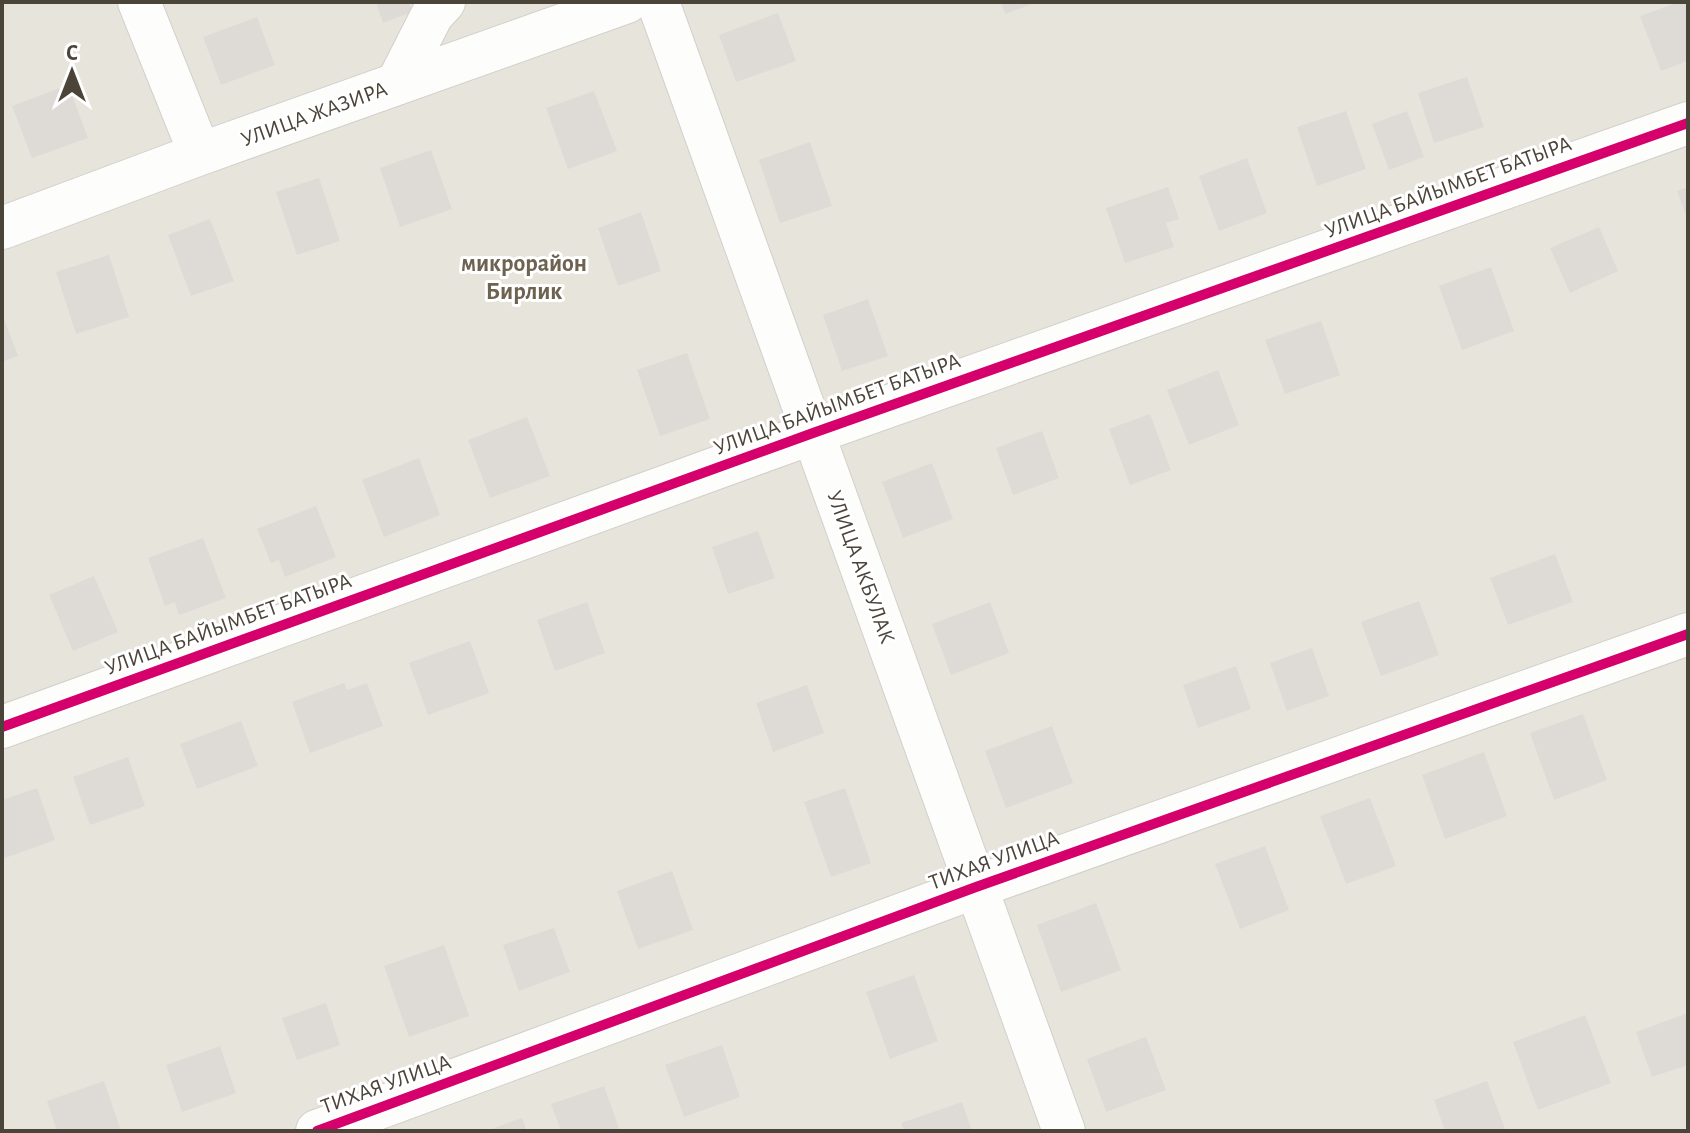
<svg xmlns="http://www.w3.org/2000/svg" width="1690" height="1133" font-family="'Alegreya Sans',sans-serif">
	<rect width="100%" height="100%" fill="#f4f2ee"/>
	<path fill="#e7e4dc" d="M2,2H1688V1131H2Z"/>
	<path fill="#dedbd6" d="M376,2H409L412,12L383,23Z
		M1001,2H1037L1005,14Z
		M1679,2H1688V61L1661,71L1640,16Z
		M778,13L796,61L736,82L719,35Z
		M257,17L275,65L221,85L203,37Z
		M1467,77L1484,127L1434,143L1418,93Z
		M68,85L88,138L32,158L12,106Z
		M594,91L617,151L568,169L546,108Z
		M1346,111L1366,169L1317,186L1297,127Z
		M1407,111L1424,157L1389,170L1372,124Z
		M810,142L832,206L780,223L759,160Z
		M431,150L452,209L400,227L380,168Z
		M1247,158L1267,213L1219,231L1199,176Z
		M319,178L340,241L297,255L276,192Z
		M1168,187L1179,219L1166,223L1174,247L1125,263L1106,208Z
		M1688,187V221L1677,191Z
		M641,212L661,271L618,286L598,228Z
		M210,219L234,281L191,296L168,235Z
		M1599,227L1618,271L1570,293L1550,248Z
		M109,255L129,317L76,334L56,272Z
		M1491,267L1514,331L1462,350L1439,286Z
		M868,299L888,356L842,371L823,315Z
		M2,313L18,356L2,362Z
		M1321,321L1340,375L1285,394L1265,340Z
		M687,353L710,419L660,436L637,370Z
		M1218,370L1239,425L1189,445L1167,390Z
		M1150,414L1171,470L1130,485L1109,429Z
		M527,417L550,476L490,498L468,440Z
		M1042,431L1059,478L1013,495L996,448Z
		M419,458L440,515L384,537L362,480Z
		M932,463L953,519L903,538L882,482Z
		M316,506L336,557L285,577L279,560L271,563L257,529Z
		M758,531L775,578L728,594L712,547Z
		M203,538L226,598L179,615L175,602L165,606L148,558Z
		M1555,554L1573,602L1508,625L1490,578Z
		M94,576L118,632L73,651L49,595Z
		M1419,601L1439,655L1381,676L1361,622Z
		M587,602L605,653L555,671L537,620Z
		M990,602L1009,653L951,675L932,624Z
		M470,641L489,693L428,715L409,663Z
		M1312,648L1329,696L1287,711L1270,663Z
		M1236,666L1251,709L1198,728L1183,685Z
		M344,683L347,690L367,683L383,726L310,753L292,702Z
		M807,685L824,733L773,752L756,703Z
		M1583,714L1607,780L1554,800L1530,733Z
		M241,721L258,766L197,789L180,744Z
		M1052,726L1073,783L1006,808L985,751Z
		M1484,752L1507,816L1445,839L1422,775Z
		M128,757L145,806L90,825L73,777Z
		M37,788L55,840L2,859V800Z
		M845,788L871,863L831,877L804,802Z
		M1370,798L1396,866L1346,884L1320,816Z
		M1265,846L1289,910L1240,929L1215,864Z
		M672,871L693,930L638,949L617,891Z
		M1096,903L1121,970L1061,992L1037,925Z
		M554,928L570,972L519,991L503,945Z
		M444,945L469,1016L409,1037L384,966Z
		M914,975L938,1041L890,1059L866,992Z
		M326,1003L340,1045L297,1060L282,1018Z
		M1688,1013V1065L1652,1077L1636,1032Z
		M1585,1015L1611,1083L1538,1110L1513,1042Z
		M1146,1037L1166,1090L1106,1112L1087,1059Z
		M722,1045L740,1097L684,1117L665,1065Z
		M220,1046L236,1093L182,1112L166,1065Z
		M104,1081L121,1131H57L47,1101Z
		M1487,1081L1506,1131H1445L1434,1100Z
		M604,1086L620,1131H561L551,1104Z
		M962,1102L972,1131H904L901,1123Z
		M522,1118L527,1131H486Z"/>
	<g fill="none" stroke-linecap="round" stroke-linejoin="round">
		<g stroke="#d2d0cb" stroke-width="44">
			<path id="minor" d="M139,2L200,154
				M658,2L1064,1131
				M397,84L432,15L444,2
				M2,228L200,154L627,2
				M2,727L813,433L1688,123
				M317,1131L976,887L1688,634"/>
		</g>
		<use href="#minor" stroke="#fdfdfc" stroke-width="42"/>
		<g stroke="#fff" stroke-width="15">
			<path id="cycleway" d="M2,727L813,433L1688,123
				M317,1131L976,887L1688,634"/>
		</g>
		<use href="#cycleway" stroke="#d6006c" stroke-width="10"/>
	</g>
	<g text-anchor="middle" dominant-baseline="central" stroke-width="6" stroke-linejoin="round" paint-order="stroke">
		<g font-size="22" fill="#4b4439" stroke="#fff">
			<text transform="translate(314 114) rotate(-20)">УЛИЦА ЖАЗИРА</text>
			<text transform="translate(1448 187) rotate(-20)">УЛИЦА БАЙЫМБЕТ БАТЫРА</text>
			<text transform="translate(837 404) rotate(-20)">УЛИЦА БАЙЫМБЕТ БАТЫРА</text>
			<text transform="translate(861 567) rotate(70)">УЛИЦА АКБУЛАК</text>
			<text transform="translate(228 624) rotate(-20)">УЛИЦА БАЙЫМБЕТ БАТЫРА</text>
			<text transform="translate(994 860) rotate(-20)">ТИХАЯ УЛИЦА</text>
			<text transform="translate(386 1084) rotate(-20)">ТИХАЯ УЛИЦА</text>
		</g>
		<g font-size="24" font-weight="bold" fill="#6e6250" stroke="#fff">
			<text x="524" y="264">микрорайон<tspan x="524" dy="28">Бирлик</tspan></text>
		</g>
	</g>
	<rect width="1690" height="1133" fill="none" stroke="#4b4439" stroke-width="8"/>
	<g transform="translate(72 72)" stroke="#ffffff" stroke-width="6" paint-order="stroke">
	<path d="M0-6L14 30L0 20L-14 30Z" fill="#4b4439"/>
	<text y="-12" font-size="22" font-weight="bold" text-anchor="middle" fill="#4b4439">С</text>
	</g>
</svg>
